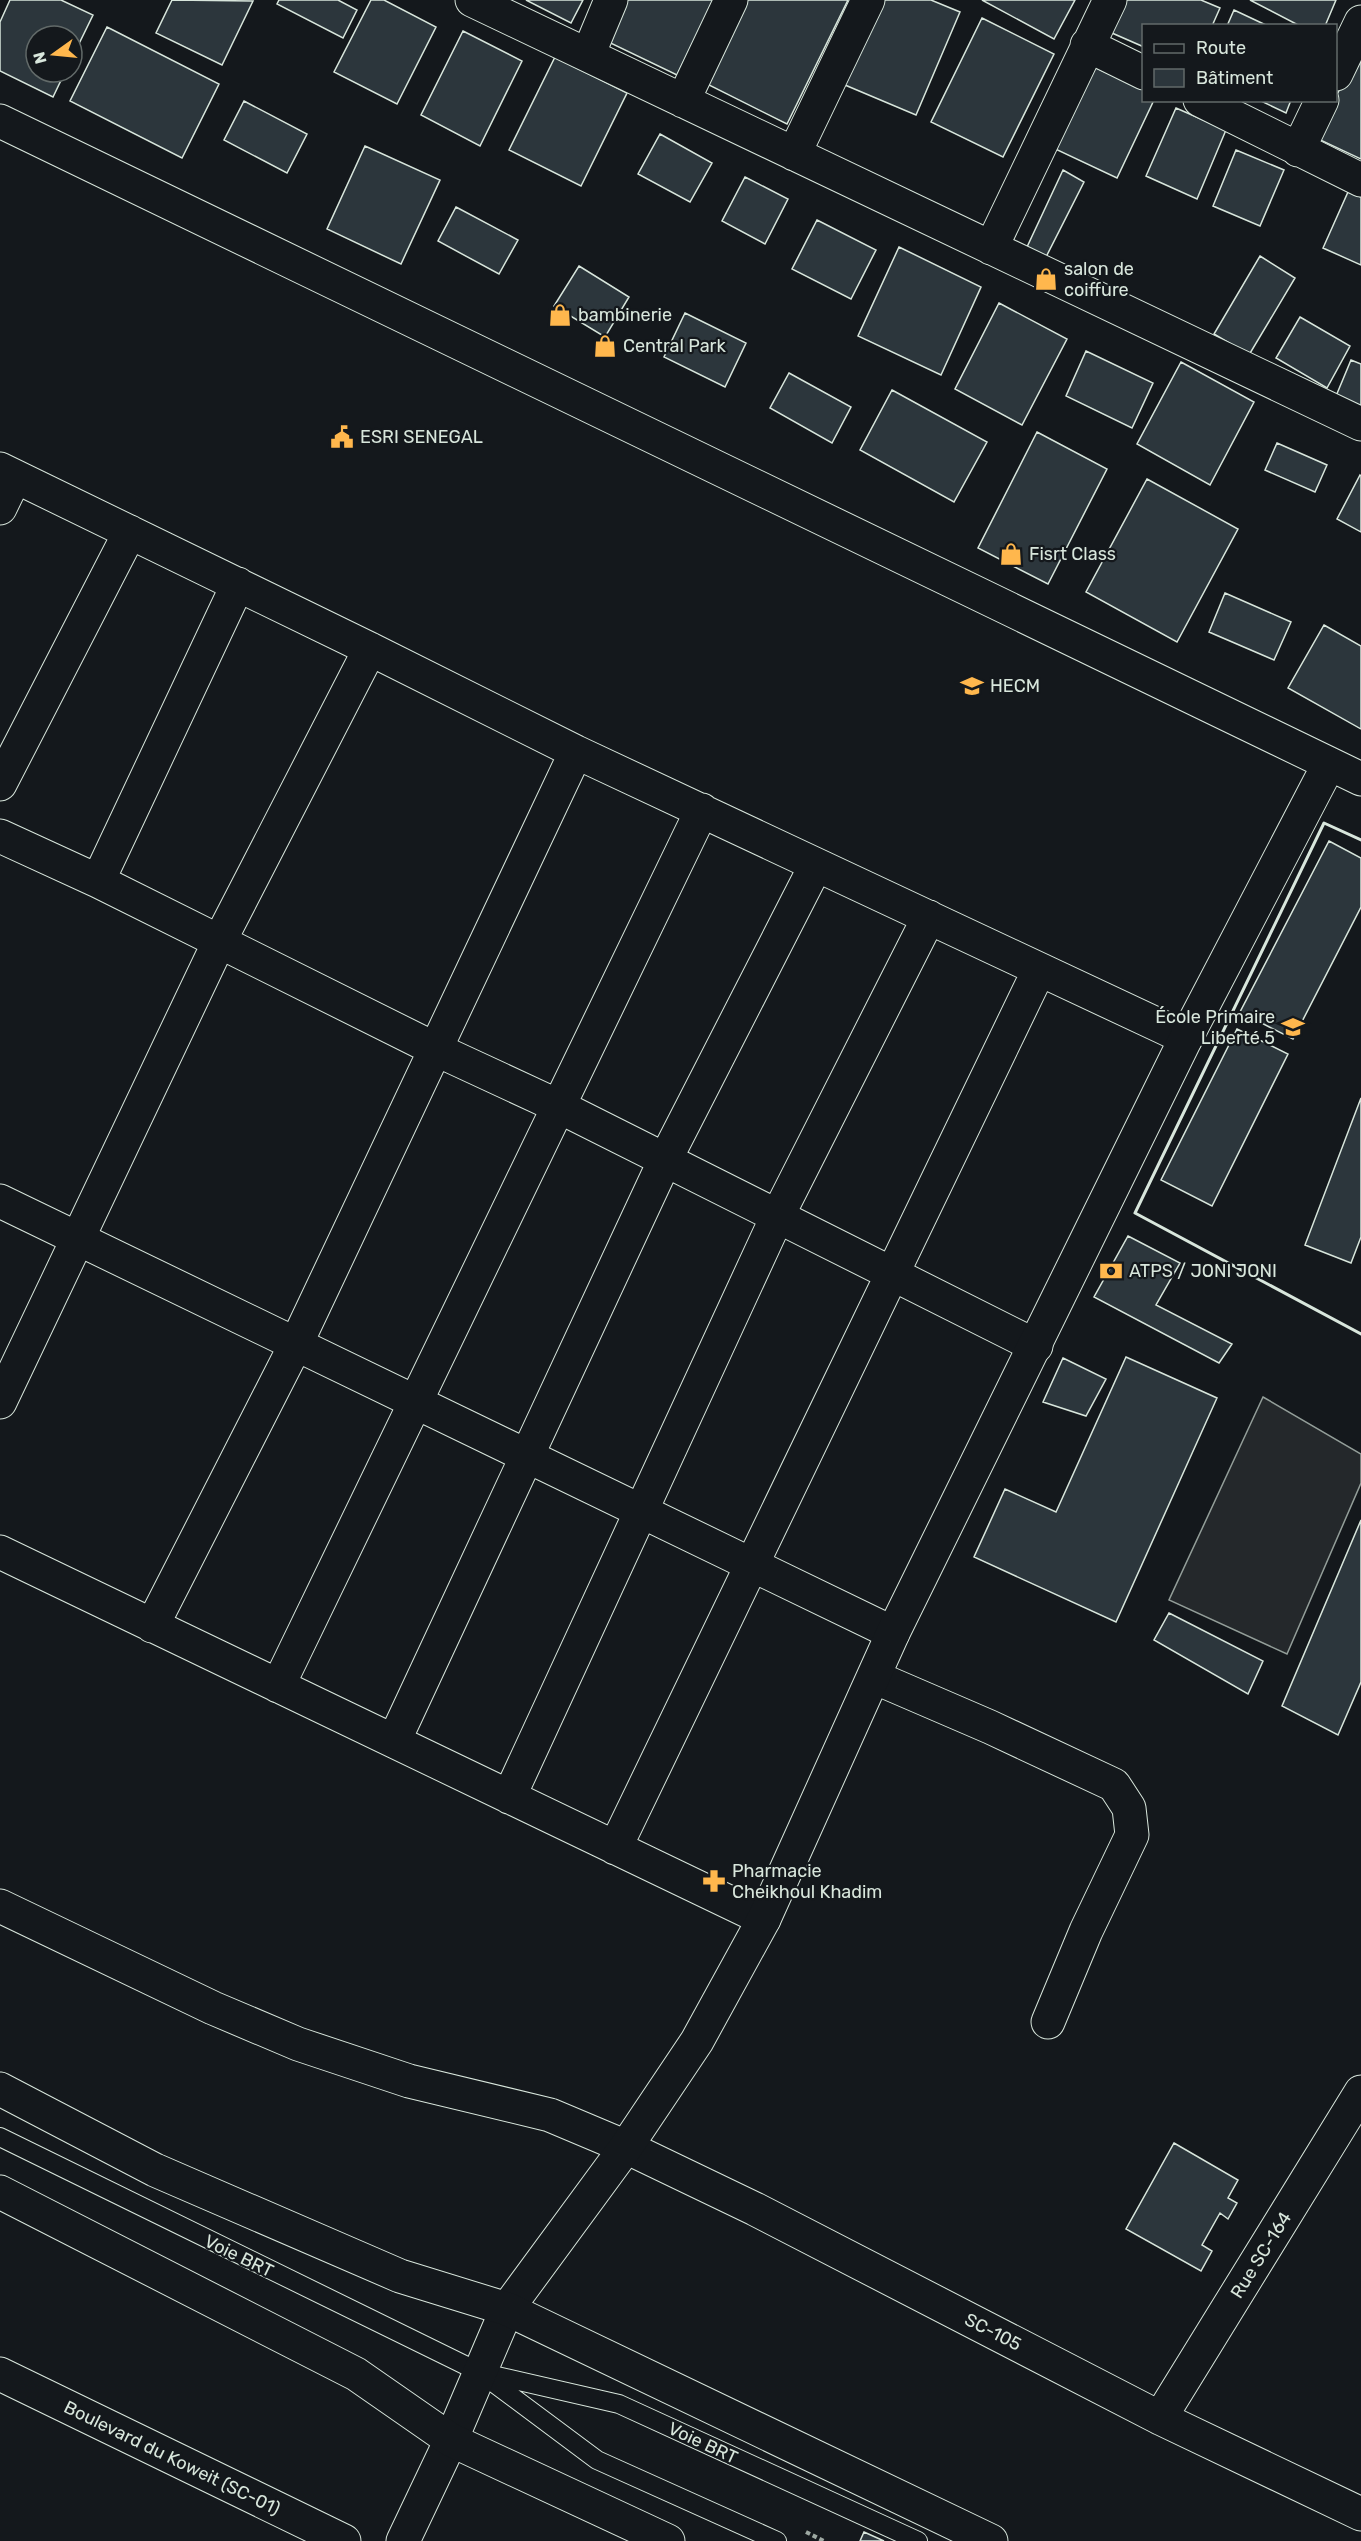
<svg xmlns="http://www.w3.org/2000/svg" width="1361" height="2541" font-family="Rubik,sans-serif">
	<rect width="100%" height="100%" fill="#14181c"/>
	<path fill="#24282b" stroke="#939e99" stroke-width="1.5" d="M1263,1397L1361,1454V1483L1287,1654L1169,1600Z"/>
	<path fill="#2c363c" stroke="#d8e6dc" stroke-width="1.5" d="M10,0H61L93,15L72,58V36H36V72H65L53,97L0,71V22Z
		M172,0L253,1L222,65L156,33Z
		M279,0H338L357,10L343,38L277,4Z
		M371,0H384L436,27L397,104L334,72Z
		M526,0H583L571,23Z
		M618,0H714L677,75L600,38Z
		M744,0H848L787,124L703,82Z
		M881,0H931L960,12L916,115L845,85Z
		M982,0H1075L1054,39Z
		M1126,0H1201L1220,8L1212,26H1144V47L1112,33Z
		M1250,0H1336L1325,26H1300Z
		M1234,10L1268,26H1227Z
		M982,18L1054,54L1003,157L931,122Z
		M107,27L219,84L182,158L70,101Z
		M463,31L522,61L480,146L421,115Z
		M1361,45V159L1316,138Z
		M555,57L627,93L581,186L509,150Z
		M1090,65L1144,90V100H1154L1117,178L1051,147Z
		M1259,100H1291L1286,113Z
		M244,101L307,134L287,173L224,140Z
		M1176,108L1226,130L1197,199L1146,176Z
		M660,134L712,163L690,202L638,174Z
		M365,146L440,180L401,264L327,229Z
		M1236,150L1284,170L1260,226L1213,206Z
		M1063,170L1084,182L1045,259L1027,247Z
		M745,177L788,199L765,244L722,221Z
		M1348,192L1361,197V265L1323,248Z
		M456,207L518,240L499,274L438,241Z
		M817,220L876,250L851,299L792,269Z
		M899,247L981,287L941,375L858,336Z
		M1260,256L1295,278L1249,355L1214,334Z
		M579,266L629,297L605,337L554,306Z
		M999,303L1067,339L1022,425L955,389Z
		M685,313L746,343L725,387L664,357Z
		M1300,317L1350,346L1327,388L1276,358Z
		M1086,351L1153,383L1132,428L1066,396Z
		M1351,360L1361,364V406L1336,396Z
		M1181,362L1254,402L1210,485L1137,444Z
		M789,373L851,407L832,443L770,408Z
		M892,390L987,442L954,502L860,450Z
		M1037,432L1107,469L1048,584L978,548Z
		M1277,443L1327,465L1315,492L1265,470Z
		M1360,475L1361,476V532L1337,519Z
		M1147,479L1238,529L1177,642L1086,592Z
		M1225,593L1291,622L1274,660L1209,632Z
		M1324,625L1361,646V729L1288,688Z
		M1329,841L1361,858V907L1293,1039L1240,1012Z
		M1237,1029L1288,1054L1212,1206L1161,1180Z
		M1361,1098V1237L1351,1263L1305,1245Z
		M1128,1236L1180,1263L1156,1305L1232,1344L1219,1363L1094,1297Z
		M1126,1357L1217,1398L1116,1622L974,1557L1005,1489L1056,1512Z
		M1063,1358L1106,1379L1086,1416L1043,1402Z
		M1361,1520V1682L1338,1735L1282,1706Z
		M1169,1613L1263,1661L1248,1694L1154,1640Z
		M1174,2143L1238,2180L1228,2198L1237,2203L1228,2219L1220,2213L1202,2245L1212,2251L1201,2271L1126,2229Z
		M864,2532L884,2541H860Z"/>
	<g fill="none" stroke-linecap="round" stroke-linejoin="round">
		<g stroke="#d8e6dc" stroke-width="20">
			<path id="service" d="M0,2137L479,2372L597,2460L777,2541
				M488,2374L619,2404L918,2541"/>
		</g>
		<g stroke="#d8e6dc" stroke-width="35">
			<path id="minor" d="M472,0L1361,424
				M1087,45L1144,73
				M588,55L611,0
				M1336,74L1361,22
				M1200,100L1361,180
				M683,101L731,0
				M1298,150L1322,100
				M794,154L868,0
				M991,248L1110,0
				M0,469L370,649L576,752L1186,1038
				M0,508L15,477
				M0,784L130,532
				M0,836L98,881L435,1049L560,1107L1036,1346
				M98,881L238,584
				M0,1201L893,1633
				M0,1402L219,942L370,649
				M0,1552L764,1919
				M152,1626L296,1344L576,752
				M874,1677L990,1727L1114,1785L1129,1808L1132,1835L1086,1931L1048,2022
				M278,1686L702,810
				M394,1741L665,1160L816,865
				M509,1797L777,1217L929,917
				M615,1848L1039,970
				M0,1906L213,2008L298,2044L409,2081L550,2115L626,2147L755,2209L1160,2418L1361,2514
				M0,2374L344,2541
				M1160,2418L1361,2092
				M403,2541L451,2440L507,2309"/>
		</g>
		<g stroke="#d8e6dc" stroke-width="35">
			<path id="tertiary" d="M0,121L1361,779
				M507,2309L626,2147L697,2041L764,1919L893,1633L1186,1038L1329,764"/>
		</g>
		<g stroke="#d8e6dc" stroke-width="35">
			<path id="primary" d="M0,2089L155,2170L400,2276L507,2309L991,2541
				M0,2192L356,2374L451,2440L668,2541"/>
		</g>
		<path stroke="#9da8a2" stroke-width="4" stroke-dasharray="4.5 3" stroke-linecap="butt" d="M806,2532L824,2541"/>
		<use href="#service" stroke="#14181c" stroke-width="18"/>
		<use href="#minor" stroke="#14181c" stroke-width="33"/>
		<use href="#tertiary" stroke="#14181c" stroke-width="33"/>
		<use href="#primary" stroke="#14181c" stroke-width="33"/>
		<path stroke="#d8e6dc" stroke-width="3" d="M1361,840L1324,823L1135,1213L1361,1334"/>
	</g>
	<defs>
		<g id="shop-bare" transform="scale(1.8)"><path d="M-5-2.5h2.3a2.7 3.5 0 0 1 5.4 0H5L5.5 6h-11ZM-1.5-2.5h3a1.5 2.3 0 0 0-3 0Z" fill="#ffb74d" stroke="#14181c" stroke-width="2.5" paint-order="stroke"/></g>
		<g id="civic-bare" transform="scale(1.8)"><path d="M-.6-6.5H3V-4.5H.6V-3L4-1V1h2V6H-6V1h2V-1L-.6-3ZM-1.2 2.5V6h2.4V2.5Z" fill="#ffb74d" stroke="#14181c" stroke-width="2.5" paint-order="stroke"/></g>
		<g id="university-bare" transform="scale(1.8)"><path d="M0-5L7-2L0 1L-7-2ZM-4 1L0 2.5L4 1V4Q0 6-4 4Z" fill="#ffb74d" stroke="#14181c" stroke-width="2.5" paint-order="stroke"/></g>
		<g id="school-bare" transform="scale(1.8)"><path d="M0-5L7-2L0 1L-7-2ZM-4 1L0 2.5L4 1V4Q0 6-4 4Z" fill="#ffb74d" stroke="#14181c" stroke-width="2.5" paint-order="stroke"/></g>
		<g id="bank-bare" transform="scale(1.8)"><path d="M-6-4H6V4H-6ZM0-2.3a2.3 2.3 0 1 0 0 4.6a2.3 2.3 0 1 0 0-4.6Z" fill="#ffb74d" stroke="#14181c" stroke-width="2.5" paint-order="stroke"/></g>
		<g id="pharmacy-bare" transform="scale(1.8)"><path d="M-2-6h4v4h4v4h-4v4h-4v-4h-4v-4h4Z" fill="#ffb74d" stroke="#14181c" stroke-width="2.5" paint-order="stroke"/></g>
	</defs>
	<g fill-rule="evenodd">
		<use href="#shop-bare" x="1046" y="279"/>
		<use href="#shop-bare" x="560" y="315"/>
		<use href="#shop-bare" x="605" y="346"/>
		<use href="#civic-bare" x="342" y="437"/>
		<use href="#shop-bare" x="1011" y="554"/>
		<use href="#university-bare" x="972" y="686"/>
		<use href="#school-bare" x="1293" y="1027"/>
		<use href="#bank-bare" x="1111" y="1271"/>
		<use href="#pharmacy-bare" x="714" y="1881"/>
	</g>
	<g text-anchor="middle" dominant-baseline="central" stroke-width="4.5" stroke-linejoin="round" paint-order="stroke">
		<g font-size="18" fill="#d8e6dc" stroke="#14181c" text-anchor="start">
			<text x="1064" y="269">salon de<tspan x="1064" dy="21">coiffure</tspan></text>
			<text x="578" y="315">bambinerie</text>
			<text x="623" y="346">Central Park</text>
			<text x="360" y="437">ESRI SENEGAL</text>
			<text x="1029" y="554">Fisrt Class</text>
			<text x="990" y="686">HECM</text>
			<text x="1275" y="1017" text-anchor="end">École Primaire<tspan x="1275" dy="21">Liberté 5</tspan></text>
			<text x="1129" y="1271">ATPS / JONI JONI</text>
			<text x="732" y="1871">Pharmacie<tspan x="732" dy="21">Cheikhoul Khadim</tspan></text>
		</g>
		<g font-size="18" fill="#d8e6dc" stroke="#14181c">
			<text transform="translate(1261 2255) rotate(-58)">Rue SC-164</text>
			<text transform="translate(239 2256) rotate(26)">Voie BRT</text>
			<text transform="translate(993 2332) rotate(27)">SC-105</text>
			<text transform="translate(703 2443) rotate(25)">Voie BRT</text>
			<text transform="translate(172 2458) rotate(26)">Boulevard du Koweit (SC-01)</text>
		</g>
	</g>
	<rect x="1142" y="24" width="195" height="78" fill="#14181c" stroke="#626a69" stroke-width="1.5"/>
	<rect x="1154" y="44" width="30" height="9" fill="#14181c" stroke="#626a69" stroke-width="1.5"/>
	<text x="1196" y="54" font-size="18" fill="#d8e6dc">Route</text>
	<rect x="1154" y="69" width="30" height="18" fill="#2c363c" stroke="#626a69" stroke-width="1.5"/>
	<text x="1196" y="84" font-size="18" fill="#d8e6dc">Bâtiment</text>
	<g transform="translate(54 54) rotate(255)"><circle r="28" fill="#14181c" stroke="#626a69" stroke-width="1.5"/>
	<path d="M0-4.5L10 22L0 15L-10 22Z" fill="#ffb74d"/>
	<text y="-9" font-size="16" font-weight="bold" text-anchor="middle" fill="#d8e6dc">N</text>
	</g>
</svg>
